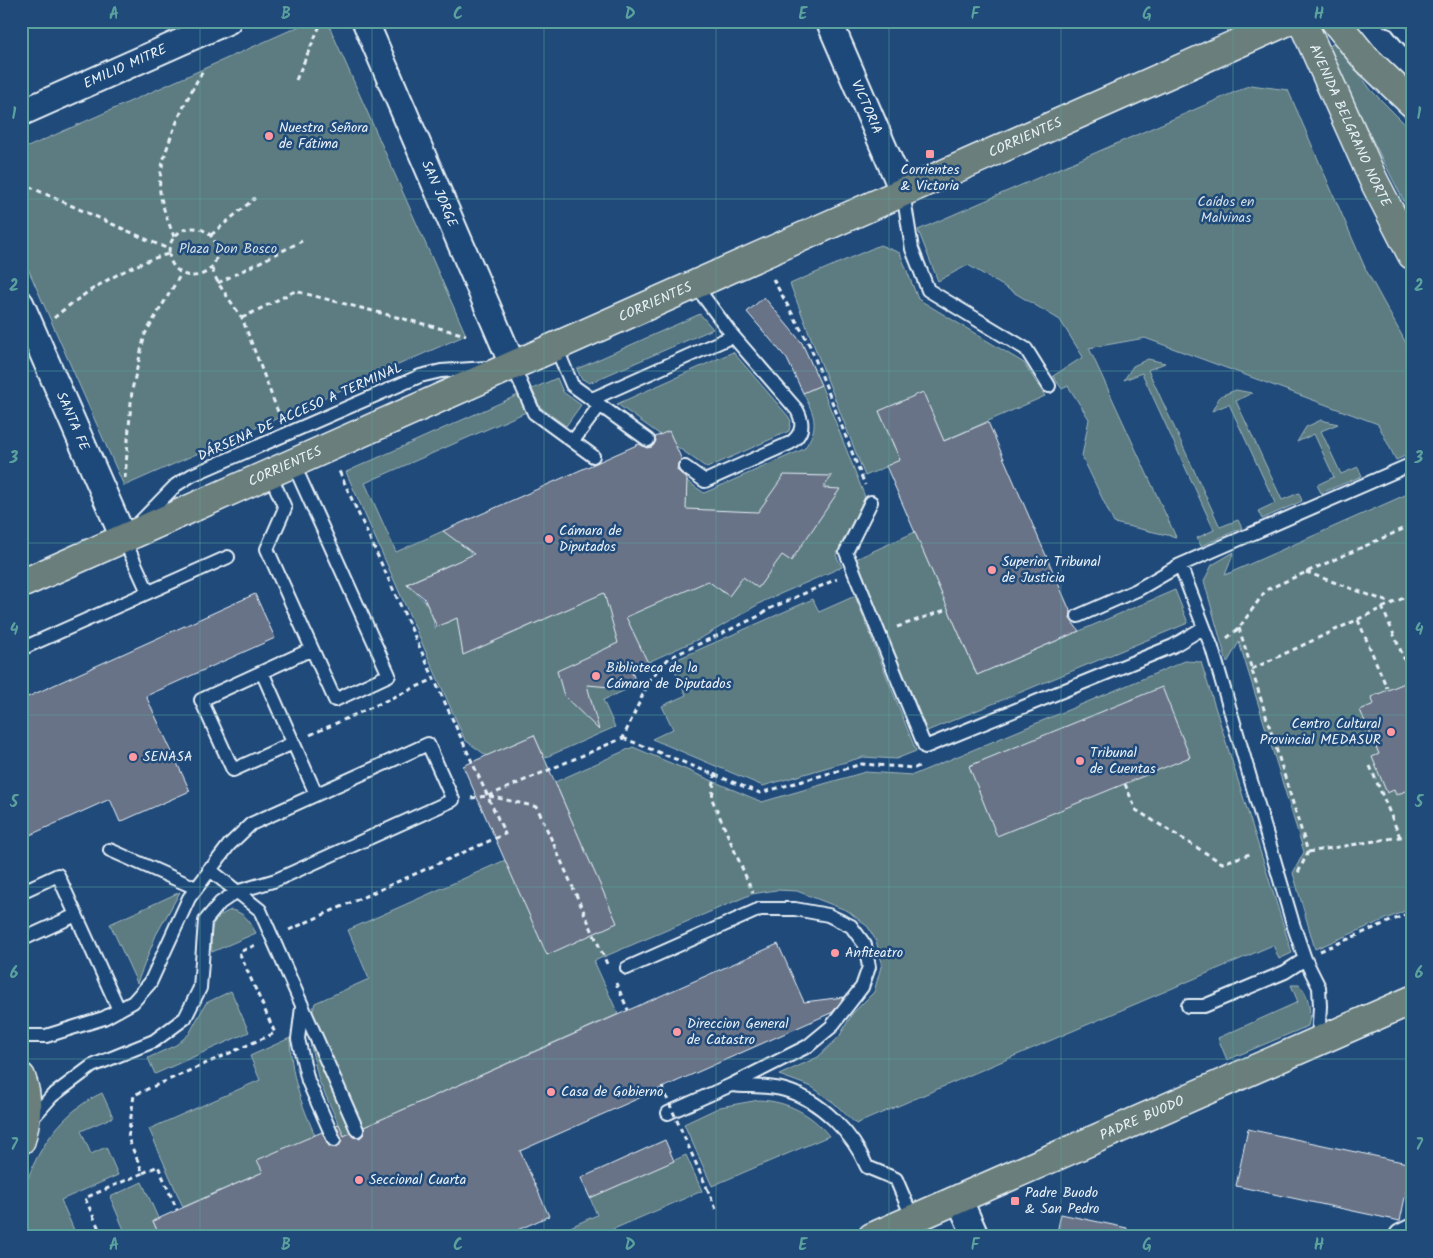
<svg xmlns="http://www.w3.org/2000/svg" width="1433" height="1258" font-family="Kalam,sans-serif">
	<rect width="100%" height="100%" fill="#1f4a7a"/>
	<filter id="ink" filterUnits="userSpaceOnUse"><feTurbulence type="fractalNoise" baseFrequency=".02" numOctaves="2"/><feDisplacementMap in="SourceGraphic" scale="10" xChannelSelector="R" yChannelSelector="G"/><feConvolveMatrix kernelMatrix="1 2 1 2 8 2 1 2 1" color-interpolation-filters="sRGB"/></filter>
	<g filter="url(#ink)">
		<path fill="#5b7c81" stroke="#a2b6bc" d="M311,21H327L466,335L124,486L21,253V150Z
			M1332,44L1340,47L1371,90L1412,131V217L1328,53V48Z
			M1251,85L1288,90L1366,270L1412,354V453L1396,460L1378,424L1145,338L1089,348L1176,537L1114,523L1082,456L1089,419L1068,386L1062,389L1053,376L1083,357L1060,320L968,265L938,281L918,230Z
			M880,245L900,253L918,299L1024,363L1045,396L925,449L879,411L894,447L915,454L865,476L790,284Z
			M700,314L713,329L589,383L581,378L577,369Z
			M733,352L788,416L791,421L789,431L707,468L617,404Z
			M1148,359L1165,363L1148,370L1220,527L1238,520L1242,528L1201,546L1197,538L1214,530L1142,373L1124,380L1133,366Z
			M557,378L563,392L581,405L566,426L540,407L532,389Z
			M821,385L865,497L836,555L842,567L764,601L703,637L631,670L637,685L603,700L615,727L544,758L534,735L487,756L465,740L346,472L518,395L526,412L365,483L396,552L443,531L463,536L477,567L463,573L451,564L406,584C420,596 434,607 434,628L487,604L503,638L580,603L584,594L731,570L720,590L729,596L743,577L759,587L762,582L748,571L635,559L662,492L687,481L704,493L804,449C820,426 815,416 803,393Z
			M1236,390L1252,393L1236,401L1282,500L1299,493L1302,501L1262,519L1258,511L1275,503L1229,404L1212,411L1220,396Z
			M1321,420L1338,424L1321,431L1341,474L1358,467L1362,476L1321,493L1317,485L1334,477L1314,434L1297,442L1306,427Z
			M1412,492V908L1315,949L1293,873L1304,852L1239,642L1227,663L1204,581L1212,565L1234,552L1225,575Z
			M915,532L977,675L1175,590L1188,623L927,731L856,559Z
			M855,596L916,751L896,759L863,757L763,786L652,739L673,729L662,706L686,695L671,662L813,599L819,612Z
			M1185,661L1201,662L1292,953L1279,959L1273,945L856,1124L834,1103L812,1087L779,1075L818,1057L839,1037L852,1014L874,992L882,963L876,941L868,927L848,911L797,891L776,890L752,894L594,961L618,1014L344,1136L319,1081L307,1030L315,1003L369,979L348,930L575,829L555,782L633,747L762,802L865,772L913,775Z
			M180,892L156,935L137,983L110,924Z
			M231,910C245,913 249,920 256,933L212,952C210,930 209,919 231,910Z
			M1291,985H1299C1309,992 1312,1014 1308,1026L1227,1060L1218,1038L1298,1002Z
			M231,991L249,1032L155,1074L148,1058L176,1045L189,1034L206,1003Z
			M290,1038C291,1082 303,1107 320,1147L183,1207L149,1129L260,1080L250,1056Z
			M102,1093L113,1117L81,1131L91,1154L106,1147L118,1175L61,1200L74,1230L60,1237H21C21,1228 20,1218 21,1209C26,1162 59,1112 102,1093Z
			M759,1100C787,1101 812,1114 829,1136L712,1186L684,1124L720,1107Z
			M686,1155L702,1191L595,1237H548L597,1215L590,1198Z
			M142,1182L158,1218L153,1221L160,1237H114L125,1232L110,1197Z"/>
		<path fill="#687388" stroke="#e8f1f8" d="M764,297L802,343L821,385L803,393L787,359L747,312Z
			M923,392L944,441L988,422L1071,613L1070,619L1079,631L977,675L886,466L900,460L879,411Z
			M669,431L682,460L678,463L677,470L687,479L686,509L758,512L784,475L832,476L823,488L840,489L791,561L782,555L758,588L743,577L729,596L708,581L626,617L648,663L631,670L637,685L622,688L587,685L599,730L564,696L557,671L618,643L604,593L463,655L457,618L437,627L424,598L407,584L474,554L443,531L639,444L647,448L652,447L656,441L655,437Z
			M255,594L275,638L146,696L190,791L120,822L110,799L21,839V700Z
			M1412,680V788L1396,795L1394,790L1387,793L1372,757L1379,754L1360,710L1374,704L1371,697Z
			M1162,687L1190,757L997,836L969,766Z
			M534,735L617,923L547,955L463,766Z
			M778,944L804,1002L844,997L833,1012L520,1151L549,1216L502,1237H160L153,1221L263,1172L257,1160L322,1132L329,1146L337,1148L342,1140L336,1125L339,1124L344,1136L350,1133L353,1137L360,1138L364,1134V1127Z
			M1248,1129L1412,1164L1400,1221L1236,1186Z
			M665,1140L674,1161L590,1198L581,1178Z
			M1061,1214L1127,1228L1126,1237H1056Z"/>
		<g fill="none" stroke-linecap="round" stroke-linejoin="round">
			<g stroke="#e8f1f8" stroke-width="16">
				<path id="lane" d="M1389,21L1396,24L1412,43
					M903,192L912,249L928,290L1026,349L1049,386
					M556,347L572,385L648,440
					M510,366H513L534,413L593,456
					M592,399L733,336
					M573,441L600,405
					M685,467L705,481L790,443C803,434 804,423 797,410L733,336L695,285
					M270,474L285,508L267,549L335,700L389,675L293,463
					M871,502L846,552L925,747L1173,646L1203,628
					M140,522L176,485L192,475L420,376L441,371L487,368
					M126,537L124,539L148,592
					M1180,565L1212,648L1293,924L1305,959L1319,987L1320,1006L1318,1041
					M1078,616L1137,590L1180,565L1412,464
					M21,649L228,557
					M262,672L312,649
					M293,743L233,770L201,700L262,672L316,794
					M110,850L196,888
					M209,869L260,910L357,1130
					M21,892L58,875L119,1010
					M21,940L76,915
					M627,968L760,909H795L828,915L851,926L865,945L869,967L862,987L831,1027L808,1046L731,1085L668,1113
					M1188,1006H1204L1285,972L1305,959
					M302,1007L298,1039L308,1081L334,1140
					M21,1036H46L104,1018L133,1002L150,983L189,898L229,845L251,824L428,744L453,800L276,880L236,892L220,903L205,921L200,988L185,1018L154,1041L92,1066L52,1096L28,1123
					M731,1085C748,1087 768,1085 785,1090C821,1100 853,1134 867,1167L896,1179L913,1219"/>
			</g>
			<g stroke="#e8f1f8" stroke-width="29">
				<g id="street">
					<path id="s1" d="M365,21L513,366"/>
					<path id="s2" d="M829,21L903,192"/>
					<path id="s3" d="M21,113L228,21"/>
					<path id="s4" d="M21,304L124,539"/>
					<path d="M959,1199L976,1237"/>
					<path d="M1402,1237L1412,1232"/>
				</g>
			</g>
			<g stroke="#e8f1f8" stroke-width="31">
				<g id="primary">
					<path id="s5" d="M1302,21L1373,179L1412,255"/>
					<path d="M1335,21L1365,58L1412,103"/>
					<path id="s6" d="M21,584L1288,21"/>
					<path d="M21,1077C29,1098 27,1118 21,1140"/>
					<path id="s7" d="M872,1237L1412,1000"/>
				</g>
			</g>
			<path stroke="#e8f1f8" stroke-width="3" stroke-dasharray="5 4" stroke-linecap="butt" d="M296,80L322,21
				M21,183L168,249
				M169 252a24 24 0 1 1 48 0a24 24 0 1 1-48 0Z
				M211,235L255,198
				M174,237C169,223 162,207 160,192C156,160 187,96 204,69
				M212,269L218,283L242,318L280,417
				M773,279L810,346L865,485
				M218,283L302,241
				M54,318C83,292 130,264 168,254
				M242,318L295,291L466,335
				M125,478L132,390L145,334L181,274
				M1306,572L1391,603
				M1382,607L1412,677
				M1358,620L1387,688
				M897,627L948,609
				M1239,628L1308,852L1297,875
				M1227,638L1239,628L1266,590L1412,525
				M1252,669L1412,594
				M310,735L434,679
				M623,738L760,793L862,764L915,768L921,765
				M1370,766L1400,837
				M715,773L712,799L753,893
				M1125,784L1136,810L1222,863L1253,853
				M489,796L537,807L608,966
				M471,798L488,796L623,738L650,679L669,658L757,617L769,609L837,579
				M1308,852L1412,835
				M289,930L505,834L339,471
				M1320,951L1412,912
				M616,983L628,1010
				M143,1173L158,1166L177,1210
				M707,1188L716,1209
				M87,1237L100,1231L85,1198L143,1173L128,1138L134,1095L275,1033L239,952L256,945"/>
			<use href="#lane" stroke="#1f4a7a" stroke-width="12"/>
			<use href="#street" stroke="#1f4a7a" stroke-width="25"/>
			<use href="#primary" stroke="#6b7f7c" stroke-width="28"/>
			<path stroke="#e8f1f8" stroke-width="3" stroke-dasharray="5 4" stroke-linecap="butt" d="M662,1087L707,1188"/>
		</g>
	</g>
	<path fill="none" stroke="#5ba19e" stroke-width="1" stroke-opacity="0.55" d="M200,21V1237M372,21V1237M544,21V1237M716,21V1237M889,21V1237M1061,21V1237M1233,21V1237M21,199H1412M21,371H1412M21,543H1412M21,715H1412M21,887H1412M21,1059H1412"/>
	<g fill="#ff9aa2" stroke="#1f4a7a" stroke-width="2">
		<circle cx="269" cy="136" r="5"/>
		<rect x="925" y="149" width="10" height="10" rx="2.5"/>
		<circle cx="549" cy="539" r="5"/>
		<circle cx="992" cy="570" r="5"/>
		<circle cx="596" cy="676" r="5"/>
		<circle cx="1391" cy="732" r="5"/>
		<circle cx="133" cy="757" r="5"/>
		<circle cx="1080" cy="761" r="5"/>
		<circle cx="835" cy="953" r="5"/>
		<circle cx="677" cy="1032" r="5"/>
		<circle cx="551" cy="1092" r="5"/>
		<circle cx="359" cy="1180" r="5"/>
		<rect x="1010" y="1196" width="10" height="10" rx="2.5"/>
	</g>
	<g text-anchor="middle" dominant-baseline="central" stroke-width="5" stroke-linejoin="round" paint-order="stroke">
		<g font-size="14" fill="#e8f1f8" stroke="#1f4a7a">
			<text stroke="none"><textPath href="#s3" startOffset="114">EMILIO MITRE</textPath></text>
			<text stroke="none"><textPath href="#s2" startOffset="94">VICTORIA</textPath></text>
			<text stroke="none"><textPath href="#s5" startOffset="115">AVENIDA BELGRANO NORTE</textPath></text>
			<text stroke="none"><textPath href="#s6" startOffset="1099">CORRIENTES</textPath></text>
			<text stroke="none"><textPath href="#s1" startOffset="188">SAN JORGE</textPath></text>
			<text stroke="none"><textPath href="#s6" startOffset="694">CORRIENTES</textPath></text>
			<text transform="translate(300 412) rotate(-24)">DÁRSENA DE ACCESO A TERMINAL</text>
			<text stroke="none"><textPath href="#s4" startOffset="128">SANTA FE</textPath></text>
			<text stroke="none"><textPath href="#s6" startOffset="289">CORRIENTES</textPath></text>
			<text stroke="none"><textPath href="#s7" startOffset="295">PADRE BUODO</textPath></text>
		</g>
		<g font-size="14" fill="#e8f1f8" stroke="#1f4a7a" text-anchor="start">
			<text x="279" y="128">Nuestra Señora<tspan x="279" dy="16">de Fátima</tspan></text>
			<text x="930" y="170" text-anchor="middle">Corrientes<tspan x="930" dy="16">&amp; Victoria</tspan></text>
			<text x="559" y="531">Cámara de<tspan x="559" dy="16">Diputados</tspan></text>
			<text x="1002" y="562">Superior Tribunal<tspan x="1002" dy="16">de Justicia</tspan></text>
			<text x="606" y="668">Biblioteca de la<tspan x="606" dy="16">Cámara de Diputados</tspan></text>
			<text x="1381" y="724" text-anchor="end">Centro Cultural<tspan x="1381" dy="16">Provincial MEDASUR</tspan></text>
			<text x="1090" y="753">Tribunal<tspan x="1090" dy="16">de Cuentas</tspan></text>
			<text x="143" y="757">SENASA</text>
			<text x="845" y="953">Anfiteatro</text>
			<text x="687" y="1024">Direccion General<tspan x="687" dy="16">de Catastro</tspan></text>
			<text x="561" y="1092">Casa de Gobierno</text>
			<text x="369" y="1180">Seccional Cuarta</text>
			<text x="1025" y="1193">Padre Buodo<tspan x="1025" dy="16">&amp; San Pedro</tspan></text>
		</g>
		<g font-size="14" fill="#d3dfe6" stroke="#1f4a7a">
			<text x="1226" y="202">Caídos en<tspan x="1226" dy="16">Malvinas</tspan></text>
			<text x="228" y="249">Plaza Don Bosco</text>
		</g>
	</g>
	<rect width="1433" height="1258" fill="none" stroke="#1f4a7a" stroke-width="55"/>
	<rect x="28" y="28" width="1378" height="1202" fill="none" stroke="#5ba19e" stroke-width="2"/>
	<g font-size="16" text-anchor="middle" font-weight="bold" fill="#5ba19e">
		<text x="114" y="19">A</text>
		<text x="286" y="19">B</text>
		<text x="458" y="19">C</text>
		<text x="630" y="19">D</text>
		<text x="803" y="19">E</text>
		<text x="975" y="19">F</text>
		<text x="1147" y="19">G</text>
		<text x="1319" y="19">H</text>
		<text x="14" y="119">1</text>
		<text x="1419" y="119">1</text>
		<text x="14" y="291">2</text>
		<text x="1419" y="291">2</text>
		<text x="14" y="463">3</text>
		<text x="1419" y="463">3</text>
		<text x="14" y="635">4</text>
		<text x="1419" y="635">4</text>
		<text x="14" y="807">5</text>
		<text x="1419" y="807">5</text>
		<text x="14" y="978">6</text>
		<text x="1419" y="978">6</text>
		<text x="14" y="1150">7</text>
		<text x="1419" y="1150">7</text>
		<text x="114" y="1250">A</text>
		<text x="286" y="1250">B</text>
		<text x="458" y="1250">C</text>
		<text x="630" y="1250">D</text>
		<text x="803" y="1250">E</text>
		<text x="975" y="1250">F</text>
		<text x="1147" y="1250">G</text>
		<text x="1319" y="1250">H</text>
	</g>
</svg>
